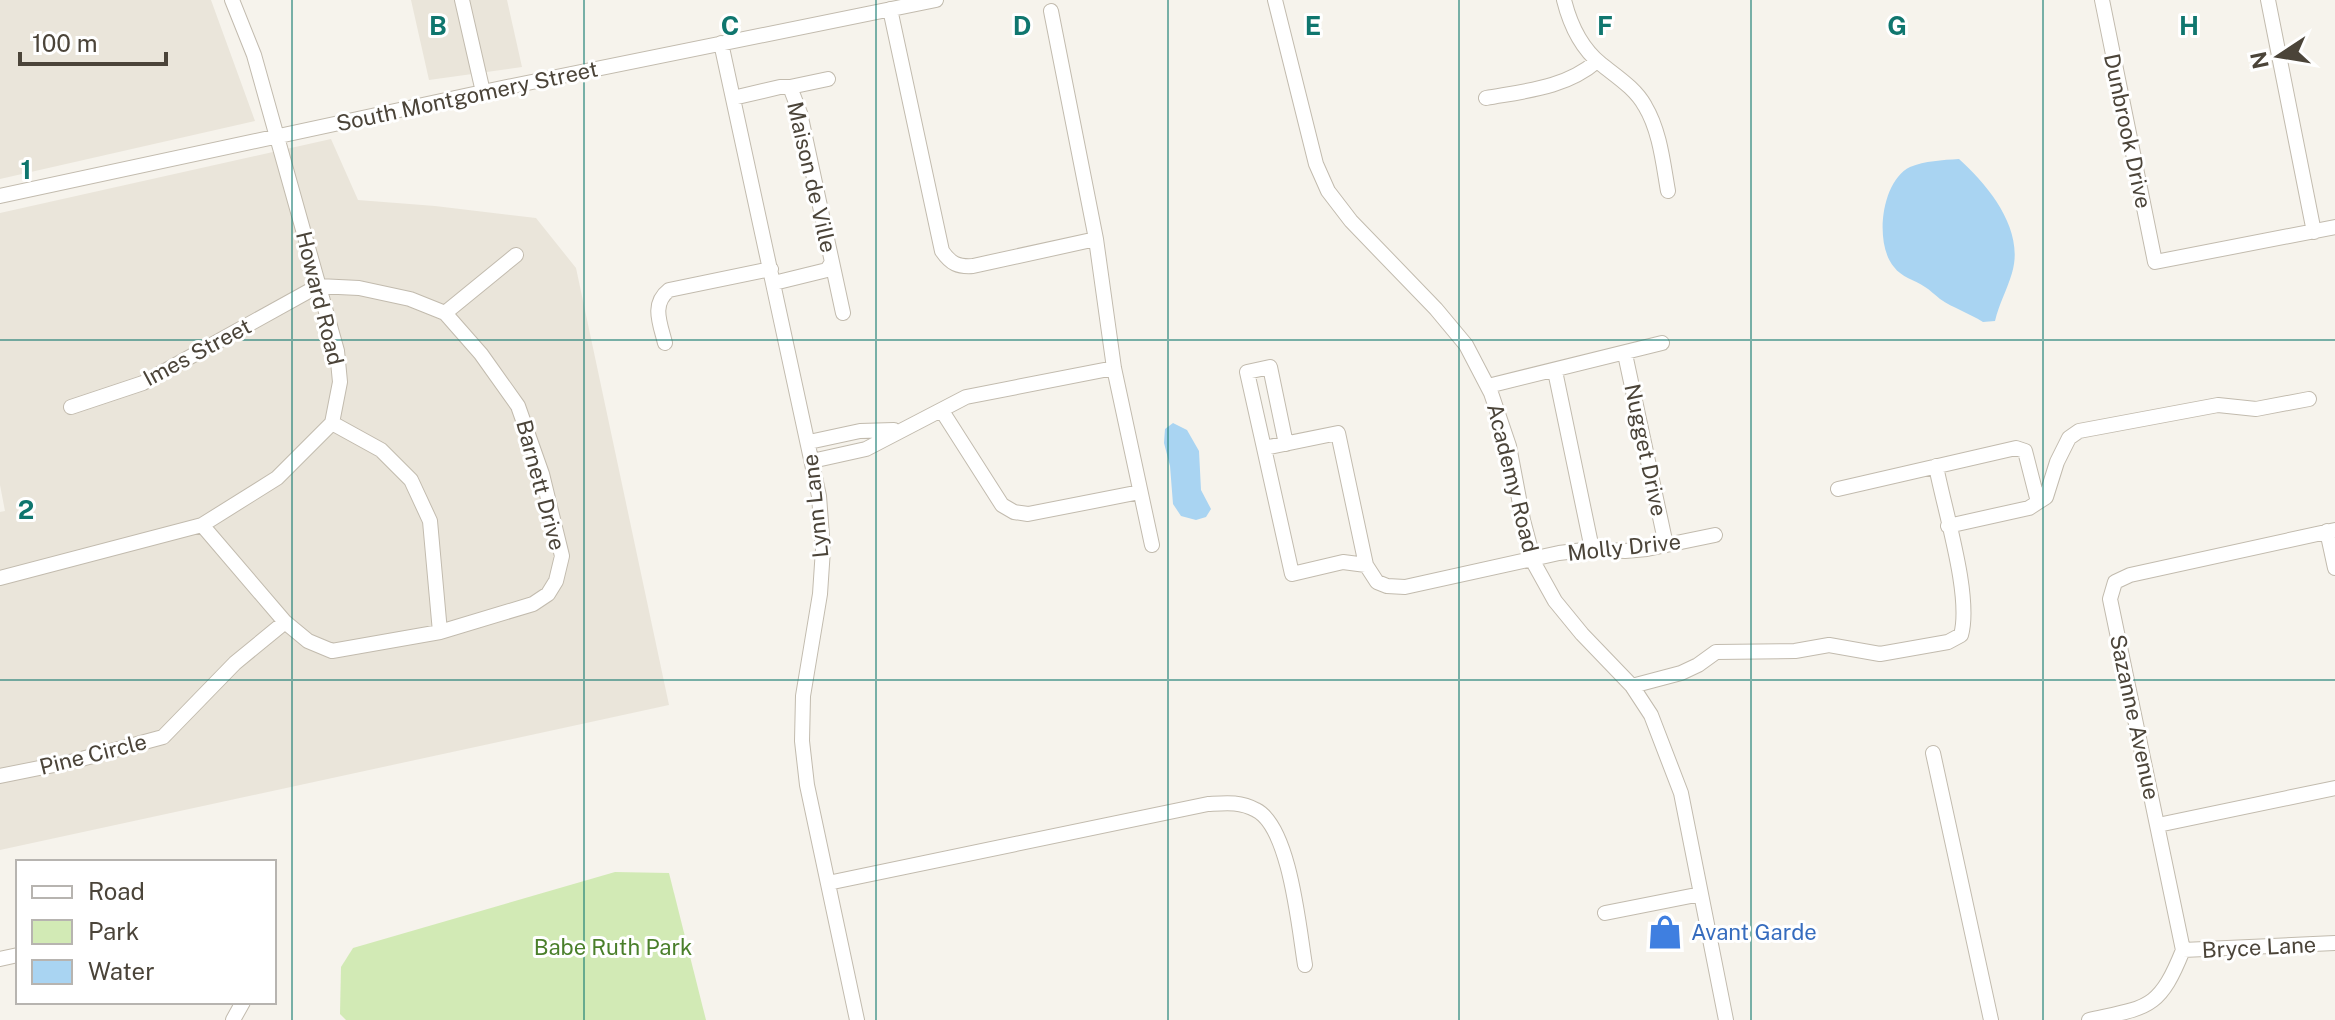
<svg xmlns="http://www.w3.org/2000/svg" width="2335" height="1020" font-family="'Public Sans',sans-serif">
	<rect width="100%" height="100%" fill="#f6f3ec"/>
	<path fill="#eae5da" d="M0,0H211L255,121L0,179Z
		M411,0H507L522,67L429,80Z
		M331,139L358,200L435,206L536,218L576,268L669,705L0,850V512L5,511L0,485V213Z"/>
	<path fill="#d2eab5" d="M615,872L669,873L706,1020H346L340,1014L341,967L353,948Z"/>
	<path fill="#a9d4f2" d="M1959,159C1989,186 2025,230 2012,273C2007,290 1999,304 1995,321L1983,322C1969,313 1953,308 1940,299C1935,295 1930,290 1925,287C1915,280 1901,277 1894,267C1874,244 1881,181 1910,167C1925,161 1942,160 1959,159Z
		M1173,423L1187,430L1199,451L1201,490L1211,509L1206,517L1196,520L1181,516L1173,504L1170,466L1164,443L1165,429Z"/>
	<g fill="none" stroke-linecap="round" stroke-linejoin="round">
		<g stroke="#c2bbae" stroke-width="16">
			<path id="minor" d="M462,0L483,92
				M1275,0L1316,164L1328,191L1351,221L1436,309L1466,345L1491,393L1509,446L1523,520L1535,565L1555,601L1582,634L1632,686L1651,715L1681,793L1726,1020
				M1564,0C1570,24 1581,48 1601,64C1617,77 1635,88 1645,106C1660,131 1663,163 1668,191
				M2102,0L2155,262L2335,227
				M2268,0L2314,232
				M890,9L942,251C951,264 958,267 973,266L1096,239
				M1051,11L1096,239L1114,368L1152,545
				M721,43L819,496L823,549L820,594L803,696L802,741L807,785L857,1020
				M790,87L828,79
				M733,98L780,87H790L800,113L832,262L827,270L774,283
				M1486,98C1525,91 1566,88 1597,61
				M0,196L483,92L936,0
				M832,262L843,313
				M445,313L516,255
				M665,343C660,323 651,304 669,290L771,269
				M1625,354L1666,545
				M1555,371L1592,549
				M1488,386L1662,343
				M71,407L143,383L318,286L359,288L410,299L445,313L481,354L518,406L542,474L562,556L556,581L548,594L533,604L440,632L332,651L308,641L285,622L202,525
				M942,411L1002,505L1014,512L1028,514L1140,492
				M332,423L381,450L411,480L430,521L440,632
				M809,442L860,431L894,430
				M1264,448L1247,372L1270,367L1286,444
				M812,461L866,449L966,397L1114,368
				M1838,489L2016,448L2025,451L2038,502
				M1948,526L2029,508L2046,497L2057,462L2069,438L2079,431L2218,405L2256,409L2309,399
				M2327,531L2335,568
				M1366,565L1343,562L1292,574L1264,448L1338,433L1366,565L1377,582L1387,586L1405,587L1559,553L1592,549L1625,551L1647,549L1715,535
				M0,578L202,525L277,478L332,423L340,382L337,351L254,55L232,0
				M1632,686L1681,673L1698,665L1716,652L1795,651L1829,645L1880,654L1948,642L1961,635C1972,596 1944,509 1936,466
				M1933,753L1991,1020
				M0,776L74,761L163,737L235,663L285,622
				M2158,825L2335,788
				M828,883L1208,804C1225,803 1240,801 1256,810C1290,827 1299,929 1305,965
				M1605,913L1701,894
				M2183,950L2335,943
				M0,959L18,955
				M233,1020L243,1002
				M2089,1020C2148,1007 2159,1010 2183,950L2110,599L2115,582L2130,575L2335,530"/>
		</g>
		<use href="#minor" stroke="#fff" stroke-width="14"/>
	</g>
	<path fill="none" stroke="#0f766e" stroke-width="2" stroke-opacity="0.55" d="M292,0V1020M584,0V1020M876,0V1020M1168,0V1020M1459,0V1020M1751,0V1020M2043,0V1020M0,340H2335M0,680H2335"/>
	<defs>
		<g id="shop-bare" transform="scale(2.76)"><path d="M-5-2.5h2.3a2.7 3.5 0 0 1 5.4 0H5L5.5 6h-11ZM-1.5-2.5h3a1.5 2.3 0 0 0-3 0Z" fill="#3f7fe0" stroke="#fff" stroke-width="2.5" paint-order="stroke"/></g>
	</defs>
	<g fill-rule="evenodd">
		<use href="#shop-bare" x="1665" y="932"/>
	</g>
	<g text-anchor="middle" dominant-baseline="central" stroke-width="6" stroke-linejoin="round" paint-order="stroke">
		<g font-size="22" fill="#4b4439" stroke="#fff">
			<text transform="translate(467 96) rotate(-12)">South Montgomery Street</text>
			<text transform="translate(2128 131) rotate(78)">Dunbrook Drive</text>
			<text transform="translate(812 177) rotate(77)">Maison de Ville</text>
			<text transform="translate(320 298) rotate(76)">Howard Road</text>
			<text transform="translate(197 352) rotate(-28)">Imes Street</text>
			<text transform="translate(1646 450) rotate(78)">Nugget Drive</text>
			<text transform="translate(1513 478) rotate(76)">Academy Road</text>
			<text transform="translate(541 485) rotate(75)">Barnett Drive</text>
			<text transform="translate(815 506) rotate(-96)">Lynn Lane</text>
			<text transform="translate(1624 547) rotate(-6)">Molly Drive</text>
			<text transform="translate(2135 717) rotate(78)">Sazanne Avenue</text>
			<text transform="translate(93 754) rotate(-14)">Pine Circle</text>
			<text transform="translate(2259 947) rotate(-3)">Bryce Lane</text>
		</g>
		<g font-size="22" fill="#366cbe" stroke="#fff" text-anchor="start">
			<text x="1691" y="932">Avant Garde</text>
		</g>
		<g font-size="22" fill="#4a7f2a" stroke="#fff">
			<text x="613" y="947">Babe Ruth Park</text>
		</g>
	</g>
	<g font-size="26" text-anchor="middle" font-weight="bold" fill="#0f766e" stroke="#fff" stroke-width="6" stroke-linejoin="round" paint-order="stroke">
		<text x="438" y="35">B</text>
		<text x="730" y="35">C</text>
		<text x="1022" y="35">D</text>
		<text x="1313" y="35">E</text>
		<text x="1605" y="35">F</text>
		<text x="1897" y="35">G</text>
		<text x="2189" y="35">H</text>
		<text x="26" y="179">1</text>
		<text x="26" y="519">2</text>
	</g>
	<rect x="16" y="860" width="260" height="144" fill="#ffffff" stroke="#b7b4b0" stroke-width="2"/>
	<rect x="32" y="886" width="40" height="12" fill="#ffffff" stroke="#b7b4b0" stroke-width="2"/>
	<text x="88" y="900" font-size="24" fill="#4b4439">Road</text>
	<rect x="32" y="920" width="40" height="24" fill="#d2eab5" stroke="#b7b4b0" stroke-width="2"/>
	<text x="88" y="940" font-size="24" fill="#4b4439">Park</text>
	<rect x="32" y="960" width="40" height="24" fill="#a9d4f2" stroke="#b7b4b0" stroke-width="2"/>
	<text x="88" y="980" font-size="24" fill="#4b4439">Water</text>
	<g transform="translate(2279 56) rotate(258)" stroke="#ffffff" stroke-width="6" paint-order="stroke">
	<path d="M0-6L14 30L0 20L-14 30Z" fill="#4b4439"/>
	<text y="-12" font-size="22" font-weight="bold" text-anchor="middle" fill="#4b4439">N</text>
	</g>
	<path d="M20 52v12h146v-12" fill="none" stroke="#4b4439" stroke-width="4"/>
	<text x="32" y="52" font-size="24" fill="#4b4439" stroke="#ffffff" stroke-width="6" paint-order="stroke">100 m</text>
</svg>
